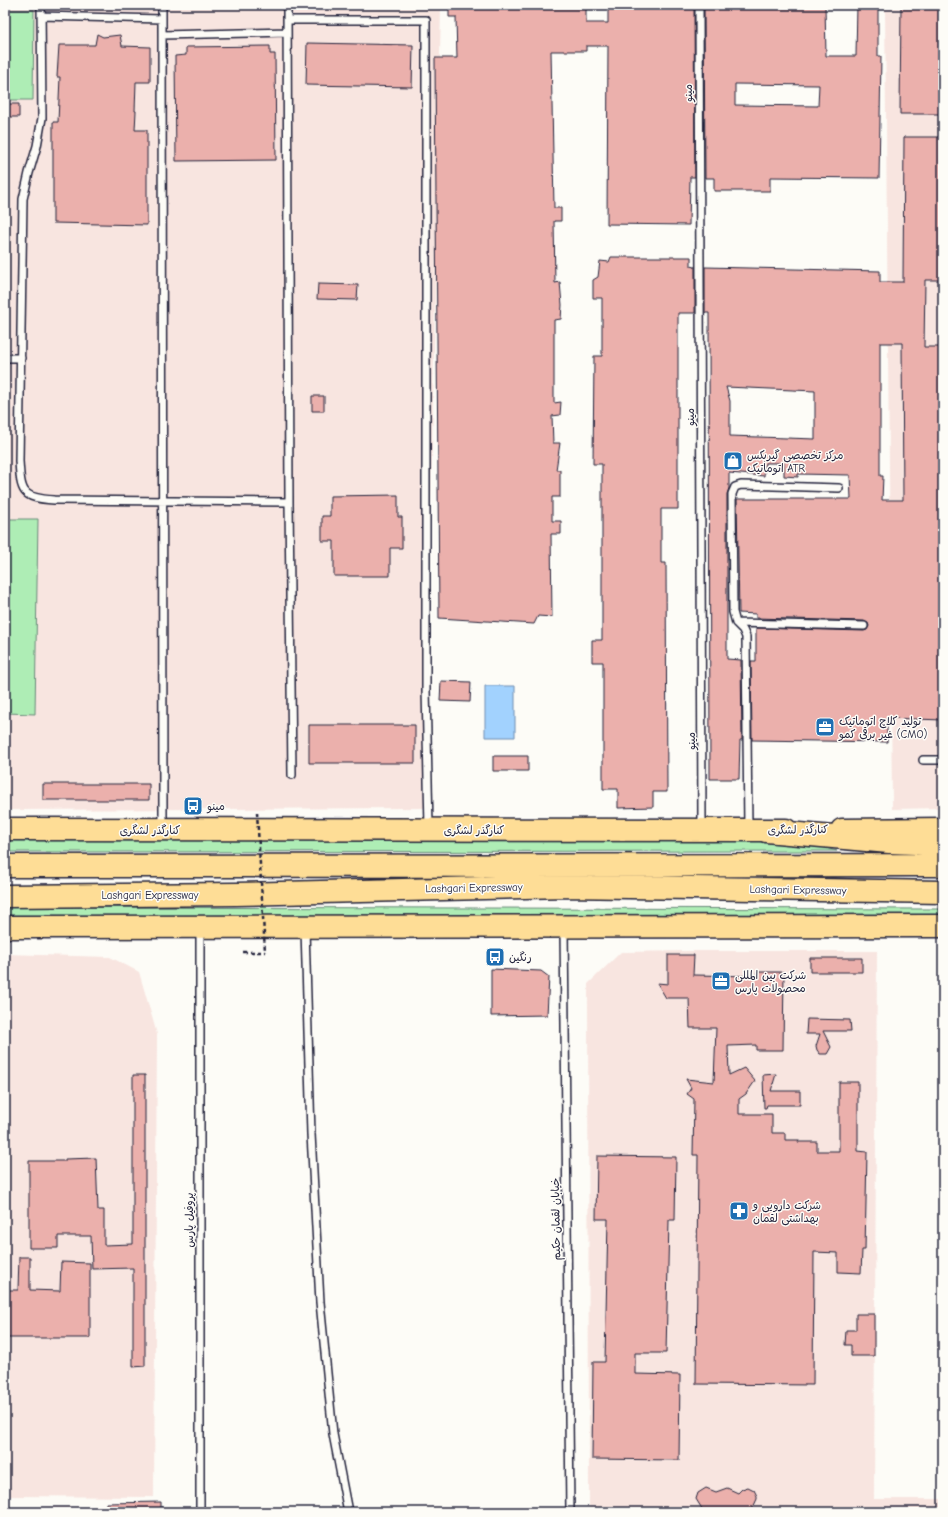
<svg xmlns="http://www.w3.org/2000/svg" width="948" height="1517" font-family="'Comic Neue','Playpen Sans Arabic',sans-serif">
	<rect width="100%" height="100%" fill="#fdfcf7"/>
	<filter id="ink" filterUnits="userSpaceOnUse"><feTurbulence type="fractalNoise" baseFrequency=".025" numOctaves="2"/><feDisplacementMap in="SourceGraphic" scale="8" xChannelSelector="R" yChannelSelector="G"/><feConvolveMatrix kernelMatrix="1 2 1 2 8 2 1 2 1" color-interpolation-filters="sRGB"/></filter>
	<g filter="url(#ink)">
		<path fill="#f8e5e0" d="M5,5H441L425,808L5,810Z
			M885,5H943V808L892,809Z
			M689,951H877L874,1499H943V1512H589L588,984L621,952Z
			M5,954L110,957L139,972L157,1034L154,1497L5,1496Z
			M5,1507H217V1512H5Z"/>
		<path fill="#aeedb5" stroke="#688878" d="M5,10H34L33,100H5Z
			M5,519H38L35,714L5,713Z
			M5,838L791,839L837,851L5,852Z
			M5,907L943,909V922H5Z"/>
		<path fill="#a2d2fe" stroke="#6f8cb0" d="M485,686H515V737H485Z"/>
		<path fill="#ebb0ac" stroke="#22223b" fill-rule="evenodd" d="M449,5H586V23H608V5H694L695,177H690L689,225L607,224L608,46H586V51H551L554,208H561V221H554L555,283L560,282L562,305L561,319L554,320V403L561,402L560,415L552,416L553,443H560L556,470H560V497H552V521H561V534H551L552,617L538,616L534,624L439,618L435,58H457L456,17H449Z
			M704,5H825L826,56H856L857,5H878V56H881L879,178L770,177V191H714V178H705ZM735,84L819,85L818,106L735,105Z
			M901,5H943V114H900Z
			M97,34L103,37L120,35L122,46L150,47V82H136L135,111H136L135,130H147V225L53,223V122H58L60,77H57L59,45H95Z
			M307,43L413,45L412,87L306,85Z
			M270,46V54H275L276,160L176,161L175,56L186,55V47Z
			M5,104H19V117H5Z
			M904,137H943V280H925L924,347H943V720L887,718V742L752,740L751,661H756V628L864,631L867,630L869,626L868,623L864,621L756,618V614L739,613L737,499H851L850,475L798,474V477L784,476V463H765L764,476L729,473V488L727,494V659L741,660L742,740H740L739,779H710L709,313H705V267L880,271V282H903ZM880,343H902L903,500H882L883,476H880ZM726,387L815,391V439L730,436V401Z
			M611,257H691V266L695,267V313H678V509H661V563H666L667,792H653V807L618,808V789H603V662H592V640H602V464H593L594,356H602V298H593V280L598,277L600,261L609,262Z
			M318,284L358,285L357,300L317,299Z
			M312,396H324V411H312Z
			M398,495V517H402V548H390V576H334V541H322V516H330V496Z
			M441,681L471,682L470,702L440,701Z
			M309,725H415V763H309Z
			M493,756H528V771H493Z
			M43,784H149V800H43Z
			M668,955H694L693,975L757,976V972H784L783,1050H756V1045L728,1046L729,1075L744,1068L755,1081L746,1094L739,1099V1114H772V1133H785V1140H799L798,1142H817V1151H839V1082H858V1151L867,1152L865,1250H862L861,1273L838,1272V1253L814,1252L813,1385L696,1384L698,1155H693L694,1099L687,1094L691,1088L686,1079L714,1082L716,1028H690L689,998H666L657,983L668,984Z
			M810,958H862V972H810Z
			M491,969L541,971L549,977L547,1015L491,1016Z
			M807,1019L850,1020L851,1031H823L831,1047L827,1054H820L817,1050L816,1046L820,1034H806Z
			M776,1074L771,1091H800V1105H767L766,1108H764L763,1075Z
			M133,1075H145V1366L133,1367V1268L92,1269L91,1236H58V1248H29V1161H65V1159L96,1158L98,1210H104V1245L133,1244Z
			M597,1156L676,1157L675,1220H669L666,1353H635V1374L680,1375L679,1460L592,1459L593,1362H605L608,1219H596Z
			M19,1257H30V1290L60,1291L61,1262L90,1263V1338H5V1290H18Z
			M856,1314H874V1356H851V1345H845L846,1330H856Z
			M748,1487L754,1490L757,1496V1499L751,1512H704L696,1499L698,1493L706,1488L716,1492L727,1488L738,1493L742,1489Z
			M161,1502V1512H106V1503Z"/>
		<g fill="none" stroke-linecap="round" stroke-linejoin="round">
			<g stroke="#22223b" stroke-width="10">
				<path id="lane" d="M41,5L42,118L37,146L29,173L23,199L19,461C21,492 21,498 54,500L289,502
					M162,5L163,826
					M287,5L289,502L292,775
					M699,5L702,827
					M41,16L162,19
					M287,20H426V689L429,827
					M162,35L287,32
					M5,358H21
					M736,623L733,612L732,494L735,487L741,485L839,488
					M923,760H943
					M748,828L746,637L743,630L736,623L864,626
					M200,928V1512
					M564,928L570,1512
					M305,929L311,1134L320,1302L333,1434L348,1512"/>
			</g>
			<g stroke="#22223b" stroke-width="25">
				<path id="primary" d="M5,829L786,830
					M842,830L943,829
					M5,927L943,926"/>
			</g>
			<g stroke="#22223b" stroke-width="25">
				<path id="highway" d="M766,831L889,842L943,844
					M5,866L943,865
					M5,896L236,894L567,886L943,892"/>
			</g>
			<path stroke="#22223b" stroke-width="2.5" stroke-dasharray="4 3" stroke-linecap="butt" d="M243,952H265"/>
			<use href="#lane" stroke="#fdfcf7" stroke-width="7"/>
			<use href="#primary" stroke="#fedd96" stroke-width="22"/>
			<use href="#highway" stroke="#fedd96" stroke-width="22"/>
			<path stroke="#22223b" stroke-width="2.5" stroke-dasharray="4 3" stroke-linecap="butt" d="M257,812L265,952"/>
		</g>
	</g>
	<defs>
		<g id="shop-square" transform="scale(1)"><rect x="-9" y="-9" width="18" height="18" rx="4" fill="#1f6fb2" stroke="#fdfcf7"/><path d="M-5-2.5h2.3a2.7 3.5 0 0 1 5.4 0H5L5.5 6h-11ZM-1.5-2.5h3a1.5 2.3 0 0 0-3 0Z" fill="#fff"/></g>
		<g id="office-square" transform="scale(1)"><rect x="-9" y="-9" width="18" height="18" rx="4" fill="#1f6fb2" stroke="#fdfcf7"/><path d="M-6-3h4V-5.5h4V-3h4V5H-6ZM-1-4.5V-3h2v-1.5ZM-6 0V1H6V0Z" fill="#fff"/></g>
		<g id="bus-square" transform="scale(1)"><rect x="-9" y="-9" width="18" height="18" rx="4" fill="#1f6fb2" stroke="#fdfcf7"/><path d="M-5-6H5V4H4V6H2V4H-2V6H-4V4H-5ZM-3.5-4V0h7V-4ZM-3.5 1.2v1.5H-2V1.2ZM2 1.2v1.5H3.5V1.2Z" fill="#fff"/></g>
		<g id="pharmacy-square" transform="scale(1)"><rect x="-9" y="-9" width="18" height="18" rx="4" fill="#1f6fb2" stroke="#fdfcf7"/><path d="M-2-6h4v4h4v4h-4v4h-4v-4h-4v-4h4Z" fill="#fff"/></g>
	</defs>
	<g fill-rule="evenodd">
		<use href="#shop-square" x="733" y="461"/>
		<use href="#office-square" x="825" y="727"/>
		<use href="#bus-square" x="193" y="806"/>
		<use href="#bus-square" x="495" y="957"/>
		<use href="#office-square" x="721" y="981"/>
		<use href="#pharmacy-square" x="739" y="1211"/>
	</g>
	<g text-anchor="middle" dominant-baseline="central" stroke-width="3" stroke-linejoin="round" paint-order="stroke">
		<g font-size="11" fill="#22223b" stroke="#fdfcf7">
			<text transform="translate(688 93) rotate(-90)">مینو</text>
			<text transform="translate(690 417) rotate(-90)">مینو</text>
			<text transform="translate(691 741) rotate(-90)">مینو</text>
			<text x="150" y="830">کنارگذر لشگری</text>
			<text x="474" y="830">کنارگذر لشگری</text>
			<text transform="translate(798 830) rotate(-1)">کنارگذر لشگری</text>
			<text transform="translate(474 888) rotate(-1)">Lashgari Expressway</text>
			<text transform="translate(798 890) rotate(1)">Lashgari Expressway</text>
			<text x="150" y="895">Lashgari Expressway</text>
			<text transform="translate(556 1219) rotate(-91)">خیابان لقمان حکیم</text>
			<text transform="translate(189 1220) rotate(-90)">پروفیل پارس</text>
		</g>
		<g font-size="11" fill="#22223b" stroke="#fdfcf7" text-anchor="start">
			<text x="747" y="455">مرکز تخصصی گیربکس<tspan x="747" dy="13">اتوماتیک ATR</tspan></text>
			<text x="839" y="721">تولید کلاچ اتوماتیک<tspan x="839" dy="13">غیر برقی کمو (CMO)</tspan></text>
			<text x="207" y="806">مینو</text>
			<text x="509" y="957">رنگین</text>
			<text x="735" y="975">شرکت بین المللی<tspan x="735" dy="13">محصولات پارس</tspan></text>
			<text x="753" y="1205">شرکت دارویی و<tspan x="753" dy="13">بهداشتی لقمان</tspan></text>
		</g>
	</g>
	<rect width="948" height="1517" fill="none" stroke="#fdfcf7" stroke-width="20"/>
	<rect x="10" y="10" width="928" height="1497" fill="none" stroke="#22223b" stroke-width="1.5" filter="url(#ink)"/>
</svg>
